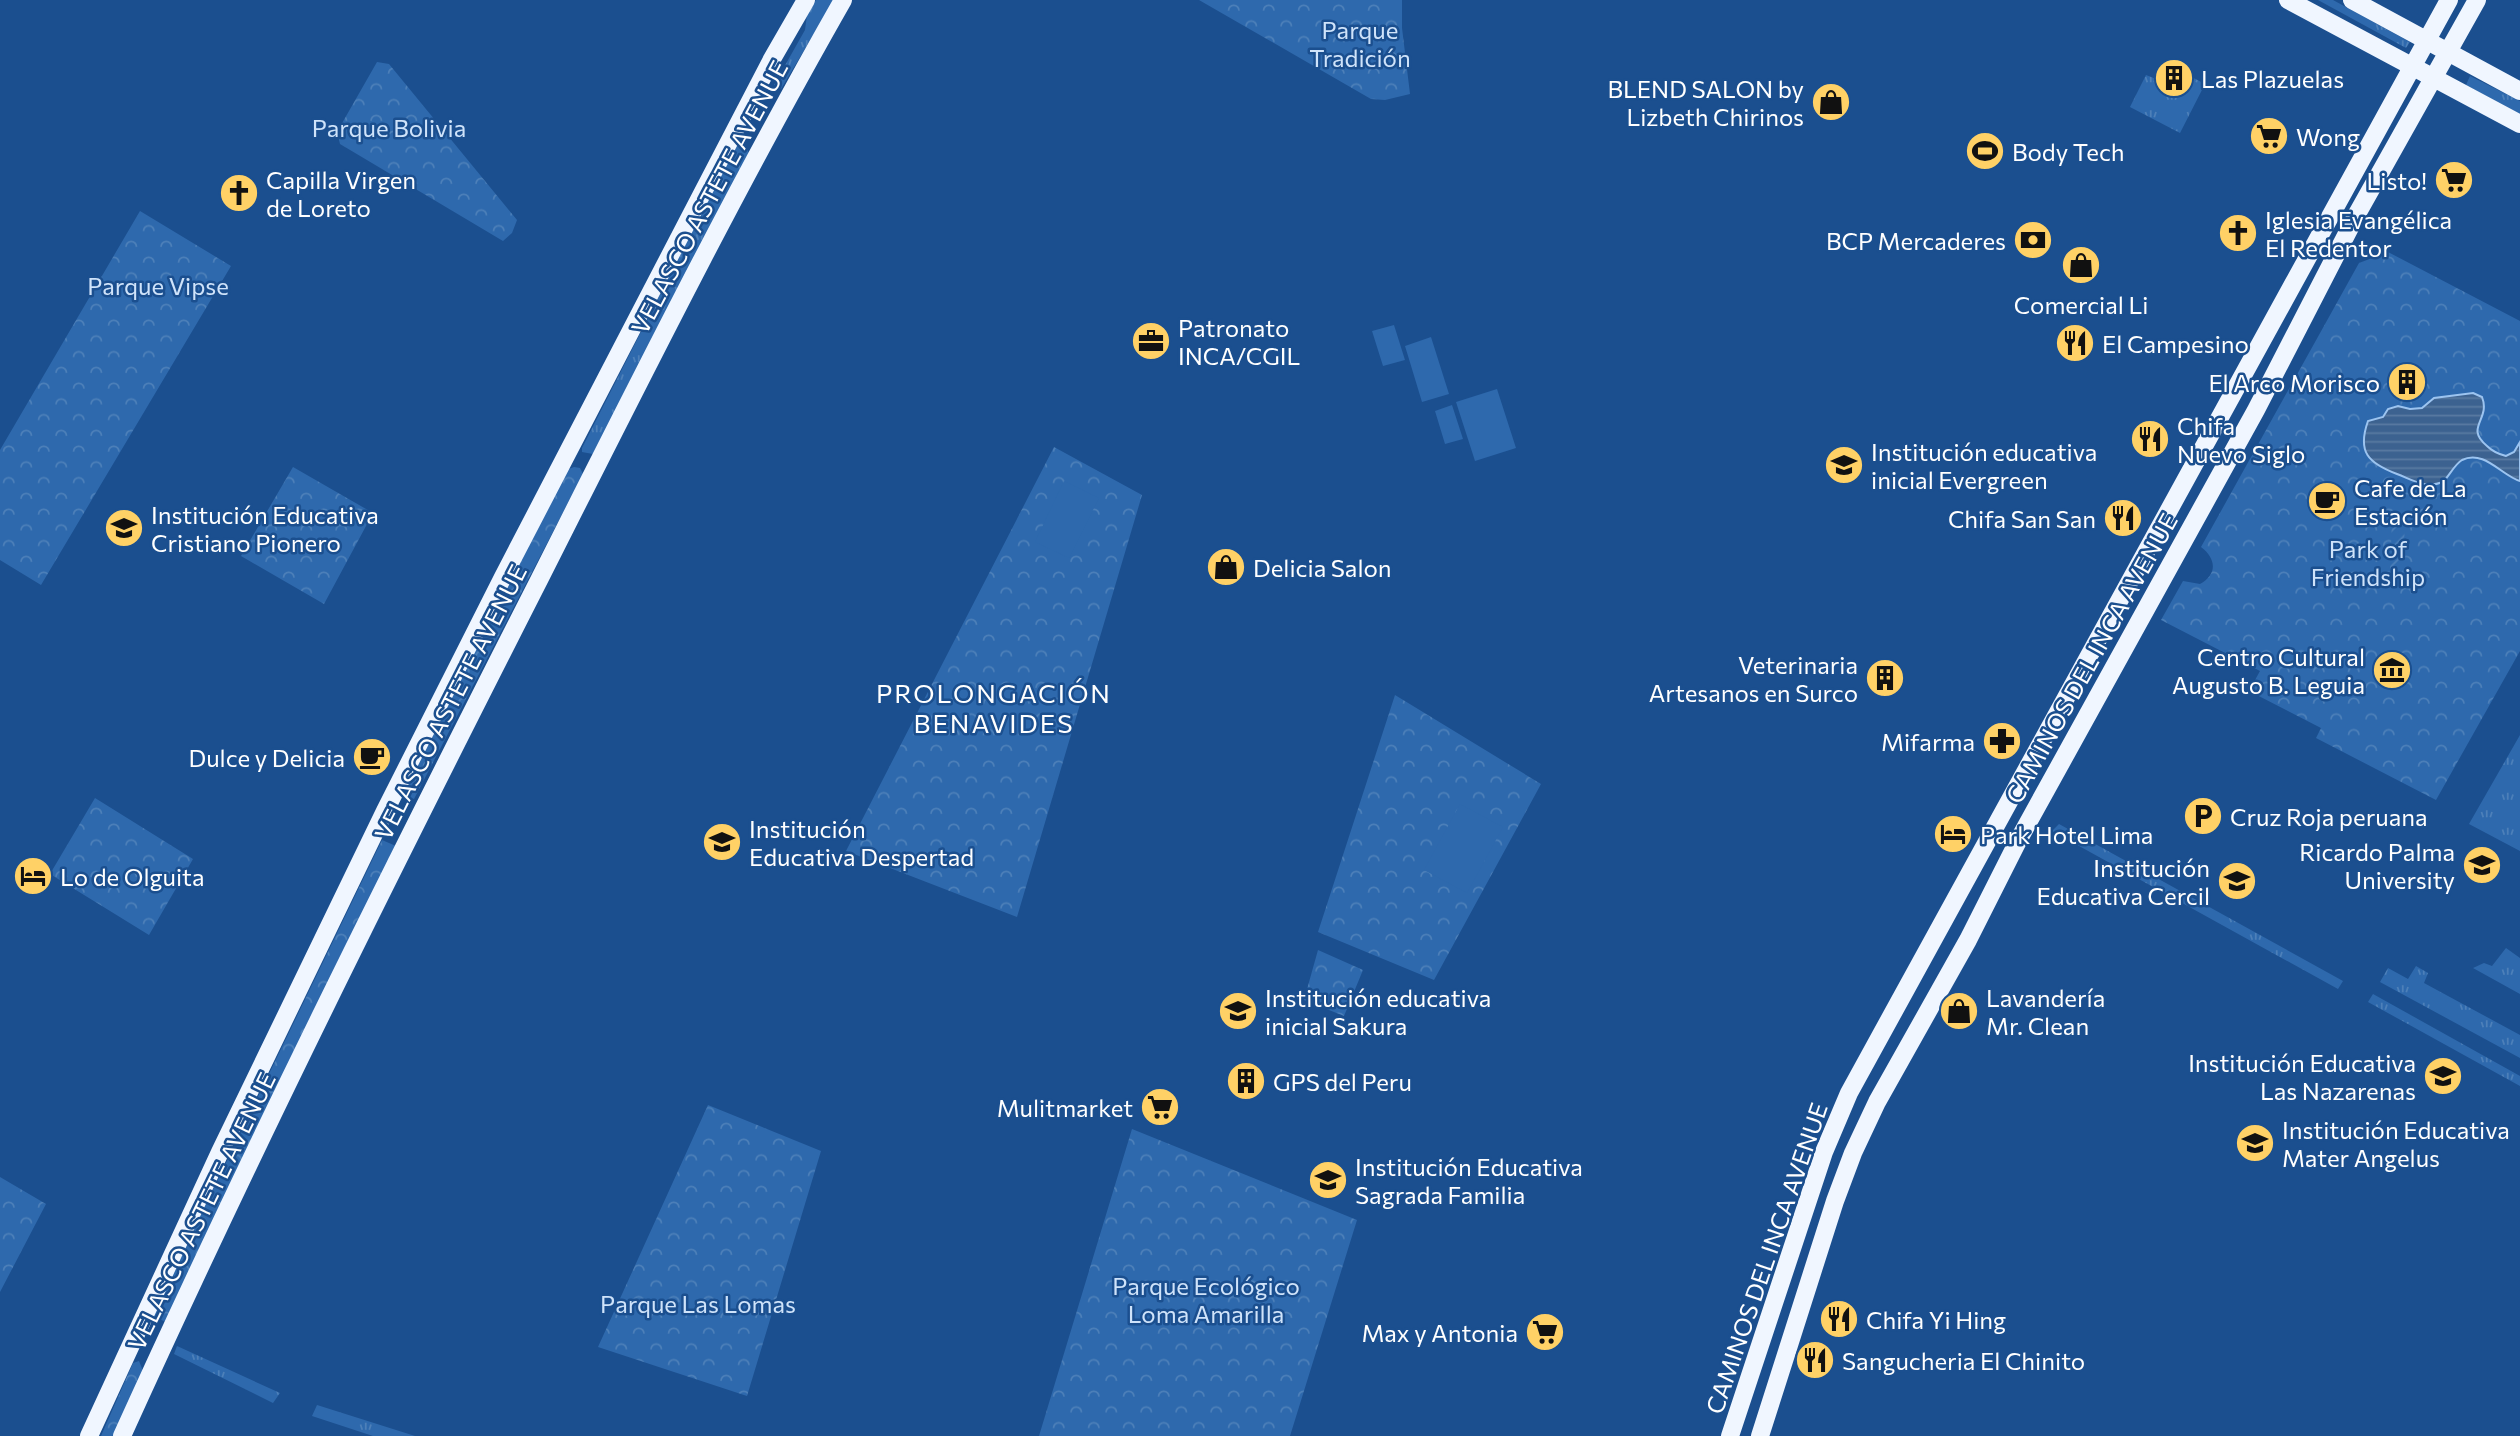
<svg xmlns="http://www.w3.org/2000/svg" width="2520" height="1436" font-family="Commissioner,sans-serif">
	<defs>
		<pattern id="grass-tufts" width="24" height="20" patternUnits="userSpaceOnUse" patternTransform="scale(1.75)"><rect width="24" height="20" fill="#2e69ad"/><path d="M3 7l-1-3M5 7V3M7 7l1-3M15 17l-1-3M17 17v-4M19 17l1-3" fill="none" stroke="#4d80b9"/></pattern>
		<pattern id="park-crowns" width="20" height="18" patternUnits="userSpaceOnUse" patternTransform="scale(1.75)"><rect width="20" height="18" fill="#2e69ad"/><path d="M2 6a3 3 0 1 1 6 0M12 15a3 3 0 1 1 6 0" fill="none" stroke="#4d80b9"/></pattern>
		<pattern id="garden-furrows" width="10" height="10" patternUnits="userSpaceOnUse" patternTransform="scale(1.75)"><rect width="10" height="10" fill="#2e69ad"/><path d="M-1 1l2-2M0 10L10 0M9 11l2-2" fill="none" stroke="#4d80b9"/></pattern>
		<pattern id="water-rules" width="6" height="5" patternUnits="userSpaceOnUse" patternTransform="scale(1.75)"><rect width="6" height="5" fill="#3c6290"/><path d="M0 2.5h6" fill="none" stroke="#597aa1"/></pattern>
	</defs>
	<rect width="100%" height="100%" fill="#1b4f8f"/>
	<path fill="url(#grass-tufts)" d="M816,0H834L781,89L774,85L805,30L807,15Z
		M2318,0H2333L2410,42L2406,48Z
		M2165,63L2205,84L2180,133L2130,107L2146,75L2156,79Z
		M2470,76L2520,101V114L2466,85Z
		M737,143L745,145L750,155L593,454L582,452V448Z
		M2520,735V851L2469,824Z
		M2059,824L2343,981L2338,989L2052,831Z
		M2506,948L2520,958V994L2473,968L2484,963L2492,966Z
		M2416,966L2428,973L2424,983L2520,1035V1058L2380,982L2388,968L2408,979Z
		M2373,994L2520,1076V1086L2368,1002Z
		M177,1346L280,1393L273,1403L174,1354Z
		M317,1405L415,1436H373L312,1416Z"/>
	<path fill="url(#park-crowns)" d="M1199,0H1402V28L1410,94L1385,100L1371,99Z
		M377,62L389,64L517,220L512,233L503,241L340,144L337,132Z
		M140,211L231,266L41,585L0,560V450Z
		M2388,252L2520,321V651L2436,800L2316,738L2321,728L2249,691L2260,671L2161,620L2183,581L2200,584C2217,575 2217,559 2201,547L2359,263Z
		M1054,447L1142,495L1017,917L846,851Z
		M293,467L373,513L324,604L241,556Z
		M574,467L580,468L583,474L414,799L402,794L566,470Z
		M1395,695L1541,784L1434,980L1318,932Z
		M95,798L193,859L149,935L50,874Z
		M382,840L396,846L166,1322L152,1316Z
		M1318,950L1363,970L1344,1016L1304,1000Z
		M708,1105L821,1151L747,1396L598,1347Z
		M1132,1129L1357,1220L1290,1436H1039Z
		M0,1177L46,1204L0,1292Z
		M139,1361L143,1371L114,1436H101L133,1363Z"/>
	<path fill="url(#garden-furrows)" d="M2392,519H2405L2403,575L2390,574Z"/>
	<path fill="#2e69ad" d="M1394,325L1405,360L1383,366L1372,331Z
		M1431,337L1449,394L1422,402L1405,346Z
		M1497,389L1516,448L1475,461L1456,402Z
		M1452,405L1463,439L1445,444L1435,411Z
		M1064,481L1099,498L1069,558L1035,542Z
		M1460,804L1503,827L1467,893L1424,870Z"/>
	<path fill="url(#water-rules)" stroke="#9cc4f0" stroke-width="2" d="M2473,393L2482,397C2491,420 2464,427 2487,446C2493,452 2498,454 2506,456L2514,452L2520,442V481C2502,476 2484,449 2462,460C2455,464 2449,476 2443,482C2425,489 2413,480 2397,474C2368,463 2357,452 2368,421L2383,417L2388,409L2398,406L2410,409L2422,408L2434,398Z"/>
	<g fill="none" stroke-linecap="round" stroke-linejoin="round">
		<path stroke="#f0f6ff" stroke-width="18" d="M2288,0L2520,124
			M2352,0L2520,91
			M89,1436L220,1152L385,811L503,577L772,59L806,0
			M122,1436C252,1149 393,867 536,586C635,390 734,191 843,0
			M1730,1436L1824,1152L1849,1093L2449,0
			M1760,1436L1835,1201L1853,1153L1877,1102L1968,940L2019,839L2256,410L2357,214L2477,0"/>
	</g>
	<defs>
		<g id="building-disc" transform="scale(2.0125)"><circle r="9.5" fill="#ffd166" stroke="#1b4f8f"/><path d="M-4-6H4V6H1V3H-1V6H-4ZM-2.5-4.3h1.7v1.8h-1.7ZM.8-4.3h1.7v1.8H.8ZM-2.5-1h1.7V.8h-1.7ZM.8-1h1.7V.8H.8Z" fill="#111"/></g>
		<g id="shop-disc" transform="scale(2.0125)"><circle r="9.5" fill="#ffd166" stroke="#1b4f8f"/><path d="M-5-2.5h2.3a2.7 3.5 0 0 1 5.4 0H5L5.5 6h-11ZM-1.5-2.5h3a1.5 2.3 0 0 0-3 0Z" fill="#111"/></g>
		<g id="supermarket-disc" transform="scale(2.0125)"><circle r="9.5" fill="#ffd166" stroke="#1b4f8f"/><path d="M-6-5.5h2.5l.6 2H6L4.5 2H-2.5L-4.4-4H-6ZM-1.5 3.2a1.3 1.3 0 1 0 .1 0ZM3 3.2a1.3 1.3 0 1 0 .1 0Z" fill="#111"/></g>
		<g id="stadium-disc" transform="scale(2.0125)"><circle r="9.5" fill="#ffd166" stroke="#1b4f8f"/><path d="M0-5a6.5 5 0 1 0 0 10a6.5 5 0 1 0 0-10ZM-3.5-1.8h7v3.6h-7Z" fill="#111"/></g>
		<g id="church-disc" transform="scale(2.0125)"><circle r="9.5" fill="#ffd166" stroke="#1b4f8f"/><path d="M-1.2-6h2.4v3.5h3.3v2.4h-3.3V6h-2.4V-.1h-3.3v-2.4h3.3Z" fill="#111"/></g>
		<g id="bank-disc" transform="scale(2.0125)"><circle r="9.5" fill="#ffd166" stroke="#1b4f8f"/><path d="M-6-4H6V4H-6ZM0-2.3a2.3 2.3 0 1 0 0 4.6a2.3 2.3 0 1 0 0-4.6Z" fill="#111"/></g>
		<g id="office-disc" transform="scale(2.0125)"><circle r="9.5" fill="#ffd166" stroke="#1b4f8f"/><path d="M-6-3h4V-5.5h4V-3h4V5H-6ZM-1-4.5V-3h2v-1.5ZM-6 0V1H6V0Z" fill="#111"/></g>
		<g id="restaurant-disc" transform="scale(2.0125)"><circle r="9.5" fill="#ffd166" stroke="#1b4f8f"/><path d="M-5-6h1v4h1v-4h1v4h1v-4h1v5L-1.5 .5V6h-2V.5L-5-1ZM5-6V6H3V1.5H1.5Q1.5-4 5-6Z" fill="#111"/></g>
		<g id="school-disc" transform="scale(2.0125)"><circle r="9.5" fill="#ffd166" stroke="#1b4f8f"/><path d="M0-5L7-2L0 1L-7-2ZM-4 1L0 2.5L4 1V4Q0 6-4 4Z" fill="#111"/></g>
		<g id="cafe-disc" transform="scale(2.0125)"><circle r="9.5" fill="#ffd166" stroke="#1b4f8f"/><path d="M-5.5-4.5H6V0H3Q3 3.5 0 3.5H-2.5Q-5.5 3.5-5.5 0ZM3-3.2v2h1.7v-2ZM-6 4.5H4V6H-6Z" fill="#111"/></g>
		<g id="museum-disc" transform="scale(2.0125)"><circle r="9.5" fill="#ffd166" stroke="#1b4f8f"/><path d="M0-6L6-3V-2H-6V-3ZM-5-1h2V3h-2ZM-1-1h2V3h-2ZM3-1h2V3H3ZM-6 4H6V6H-6Z" fill="#111"/></g>
		<g id="pharmacy-disc" transform="scale(2.0125)"><circle r="9.5" fill="#ffd166" stroke="#1b4f8f"/><path d="M-2-6h4v4h4v4h-4v4h-4v-4h-4v-4h4Z" fill="#111"/></g>
		<g id="parking-disc" transform="scale(2.0125)"><circle r="9.5" fill="#ffd166" stroke="#1b4f8f"/><path d="M-3.5-5.5H1a3.5 3.5 0 0 1 0 7H-1V5.5H-3.5ZM-1-3.4V-.6H.8a1.4 1.4 0 0 0 0-2.8Z" fill="#111"/></g>
		<g id="hotel-disc" transform="scale(2.0125)"><circle r="9.5" fill="#ffd166" stroke="#1b4f8f"/><path d="M-6-4.5h1.5V1H6V5H4.5V3h-9V5H-6ZM-4 0a1.8 1.8 0 1 1 3.6 0ZM.5 0V-2.5h3Q6-2.5 6 0Z" fill="#111"/></g>
		<g id="university-disc" transform="scale(2.0125)"><circle r="9.5" fill="#ffd166" stroke="#1b4f8f"/><path d="M0-5L7-2L0 1L-7-2ZM-4 1L0 2.5L4 1V4Q0 6-4 4Z" fill="#111"/></g>
	</defs>
	<g fill-rule="evenodd">
		<use href="#building-disc" x="2174" y="78"/>
		<use href="#shop-disc" x="1831" y="102"/>
		<use href="#supermarket-disc" x="2269" y="136"/>
		<use href="#stadium-disc" x="1985" y="151"/>
		<use href="#supermarket-disc" x="2454" y="180"/>
		<use href="#church-disc" x="239" y="193"/>
		<use href="#church-disc" x="2238" y="233"/>
		<use href="#bank-disc" x="2033" y="240"/>
		<use href="#shop-disc" x="2081" y="265"/>
		<use href="#office-disc" x="1151" y="341"/>
		<use href="#restaurant-disc" x="2075" y="343"/>
		<use href="#building-disc" x="2407" y="382"/>
		<use href="#restaurant-disc" x="2150" y="439"/>
		<use href="#school-disc" x="1844" y="465"/>
		<use href="#cafe-disc" x="2327" y="501"/>
		<use href="#restaurant-disc" x="2123" y="518"/>
		<use href="#school-disc" x="124" y="528"/>
		<use href="#shop-disc" x="1226" y="567"/>
		<use href="#museum-disc" x="2392" y="670"/>
		<use href="#building-disc" x="1885" y="678"/>
		<use href="#pharmacy-disc" x="2002" y="741"/>
		<use href="#cafe-disc" x="372" y="757"/>
		<use href="#parking-disc" x="2203" y="816"/>
		<use href="#hotel-disc" x="1953" y="834"/>
		<use href="#school-disc" x="722" y="842"/>
		<use href="#university-disc" x="2482" y="865"/>
		<use href="#hotel-disc" x="33" y="876"/>
		<use href="#school-disc" x="2237" y="881"/>
		<use href="#school-disc" x="1238" y="1011"/>
		<use href="#shop-disc" x="1959" y="1011"/>
		<use href="#school-disc" x="2443" y="1076"/>
		<use href="#building-disc" x="1246" y="1081"/>
		<use href="#supermarket-disc" x="1160" y="1107"/>
		<use href="#school-disc" x="2255" y="1143"/>
		<use href="#school-disc" x="1328" y="1180"/>
		<use href="#restaurant-disc" x="1839" y="1319"/>
		<use href="#supermarket-disc" x="1545" y="1332"/>
		<use href="#restaurant-disc" x="1815" y="1360"/>
	</g>
	<g text-anchor="middle" dominant-baseline="central" stroke-width="5" stroke-linejoin="round" paint-order="stroke">
		<g font-size="24" fill="#cfe3fa" stroke="#1b4f8f">
			<text x="1360" y="29">Parque<tspan x="1360" dy="28">Tradición</tspan></text>
			<text x="389" y="127">Parque Bolivia</text>
			<text x="158" y="285">Parque Vipse</text>
			<text x="2368" y="548">Park of<tspan x="2368" dy="28">Friendship</tspan></text>
			<text x="1206" y="1285">Parque Ecológico<tspan x="1206" dy="28">Loma Amarilla</tspan></text>
			<text x="698" y="1303">Parque Las Lomas</text>
		</g>
		<g font-size="24" fill="#fff" stroke="#1b4f8f" text-anchor="start">
			<text x="2201" y="78">Las Plazuelas</text>
			<text x="1804" y="88" text-anchor="end">BLEND SALON by<tspan x="1804" dy="28">Lizbeth Chirinos</tspan></text>
			<text x="2296" y="136">Wong</text>
			<text x="2012" y="151">Body Tech</text>
			<text x="266" y="179">Capilla Virgen<tspan x="266" dy="28">de Loreto</tspan></text>
			<text x="2427" y="180" text-anchor="end">Listo!</text>
			<text x="2265" y="219">Iglesia Evangélica<tspan x="2265" dy="28">El Redentor</tspan></text>
			<text x="2006" y="240" text-anchor="end">BCP Mercaderes</text>
			<text x="2081" y="304" text-anchor="middle">Comercial Li</text>
			<text x="1178" y="327">Patronato<tspan x="1178" dy="28">INCA/CGIL</tspan></text>
			<text x="2102" y="343">El Campesino</text>
			<text x="2380" y="382" text-anchor="end">El Arco Morisco</text>
			<text x="2177" y="425">Chifa<tspan x="2177" dy="28">Nuevo Siglo</tspan></text>
			<text x="1871" y="451">Institución educativa<tspan x="1871" dy="28">inicial Evergreen</tspan></text>
			<text x="2354" y="487">Cafe de La<tspan x="2354" dy="28">Estación</tspan></text>
			<text x="151" y="514">Institución Educativa<tspan x="151" dy="28">Cristiano Pionero</tspan></text>
			<text x="2096" y="518" text-anchor="end">Chifa San San</text>
			<text x="1253" y="567">Delicia Salon</text>
			<text x="2365" y="656" text-anchor="end">Centro Cultural<tspan x="2365" dy="28">Augusto B. Leguia</tspan></text>
			<text x="1858" y="664" text-anchor="end">Veterinaria<tspan x="1858" dy="28">Artesanos en Surco</tspan></text>
			<text x="1975" y="741" text-anchor="end">Mifarma</text>
			<text x="345" y="757" text-anchor="end">Dulce y Delicia</text>
			<text x="2230" y="816">Cruz Roja peruana</text>
			<text x="749" y="828">Institución<tspan x="749" dy="28">Educativa Despertad</tspan></text>
			<text x="1980" y="834">Park Hotel Lima</text>
			<text x="2455" y="851" text-anchor="end">Ricardo Palma<tspan x="2455" dy="28">University</tspan></text>
			<text x="2210" y="867" text-anchor="end">Institución<tspan x="2210" dy="28">Educativa Cercil</tspan></text>
			<text x="60" y="876">Lo de Olguita</text>
			<text x="1265" y="997">Institución educativa<tspan x="1265" dy="28">inicial Sakura</tspan></text>
			<text x="1986" y="997">Lavandería<tspan x="1986" dy="28">Mr. Clean</tspan></text>
			<text x="2416" y="1062" text-anchor="end">Institución Educativa<tspan x="2416" dy="28">Las Nazarenas</tspan></text>
			<text x="1273" y="1081">GPS del Peru</text>
			<text x="1133" y="1107" text-anchor="end">Mulitmarket</text>
			<text x="2282" y="1129">Institución Educativa<tspan x="2282" dy="28">Mater Angelus</tspan></text>
			<text x="1355" y="1166">Institución Educativa<tspan x="1355" dy="28">Sagrada Familia</tspan></text>
			<text x="1866" y="1319">Chifa Yi Hing</text>
			<text x="1518" y="1332" text-anchor="end">Max y Antonia</text>
			<text x="1842" y="1360">Sangucheria El Chinito</text>
		</g>
		<g font-size="24" fill="#fff" stroke="#1b4f8f">
			<text transform="translate(709 197) rotate(-62)">VELASCO ASTETE AVENUE</text>
			<text transform="translate(2091 658) rotate(-61)">CAMINOS DEL INCA AVENUE</text>
			<text transform="translate(450 702) rotate(-63)">VELASCO ASTETE AVENUE</text>
			<text transform="translate(201 1211) rotate(-64)">VELASCO ASTETE AVENUE</text>
			<text transform="translate(1766 1258) rotate(-71)">CAMINOS DEL INCA AVENUE</text>
		</g>
		<g font-size="26" letter-spacing="2" fill="#fff" stroke="#1b4f8f">
			<text x="994" y="692">PROLONGACIÓN<tspan x="994" dy="30">BENAVIDES</tspan></text>
		</g>
	</g>
</svg>
